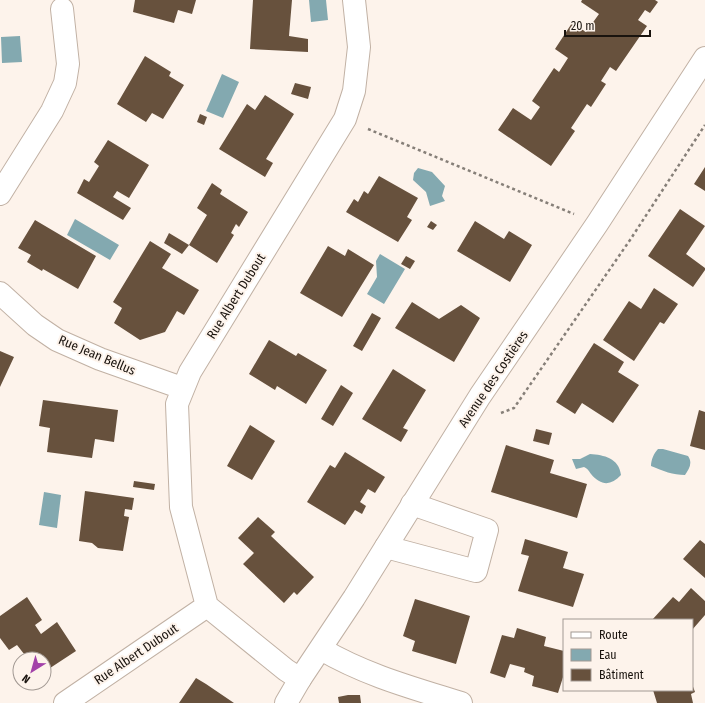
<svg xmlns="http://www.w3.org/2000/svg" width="705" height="703" font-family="'Fira Sans Condensed',sans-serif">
	<rect width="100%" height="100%" fill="#fdf3eb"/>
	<path fill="#83a9b0" d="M309,0H326L328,20L311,22Z
		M20,36L22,62L2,63L1,37Z
		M222,74L239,82L223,118L206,111Z
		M418,168L432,172L445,186L442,196L445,201L430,206L426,192L413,180L414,173Z
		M75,219L119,245L110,260L67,235Z
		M380,254L405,269L384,304L367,294L377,277L376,261Z
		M658,449H663L688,456C693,463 689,469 685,475C673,475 663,471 651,466C651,460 654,453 658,449Z
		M590,454C604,455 619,458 621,475C611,486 601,486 591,474C589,471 588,469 584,467L576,469L572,459H580Z
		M44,492L61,495L57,528L39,525Z"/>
	<path fill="#67513d" d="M135,0H196L192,14L178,10L174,23L133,12Z
		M253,0H292L289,36L308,39V52L250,49Z
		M582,0H655L658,2L650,13L645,10L638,20L647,26L616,71L610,67L601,81L606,84L591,107L587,104L571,128L575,131L551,166L498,130L513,108L531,120L540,107L532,101L554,68L559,72L568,58L555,49L572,23L586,32L599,14L581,2Z
		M145,56L171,72L169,76L184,85L163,119L152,113L146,122L117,104Z
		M295,83L311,87L308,99L291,94Z
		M265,95L294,114L266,159L273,163L265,177L219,149L247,104L255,110Z
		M200,114L207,117L204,125L197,122Z
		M108,140L149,165L129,198L117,191L113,197L131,208L123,220L77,193L84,179L89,182L99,166L94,162Z
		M705,167V191L694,184Z
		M379,176L418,198L407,217L412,220L398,242L346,212L354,199L358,202L364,191L368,194Z
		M212,183L222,190L220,194L248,212L239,227L236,224L231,233L234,235L217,263L189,245L207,215L197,208Z
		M680,209L705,226L686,254L705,268V270L693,287L648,256Z
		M35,220L96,256L78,289L43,269L42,271L27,262L31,255L18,248Z
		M431,221L437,225L433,230L427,227Z
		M475,221L504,239L509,231L532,245L510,282L457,251Z
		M169,233L189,245L182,254L164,243Z
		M150,241L171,254L162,268L199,290L184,315L177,311L165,332L140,340L114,323L122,308L113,302Z
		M328,246L345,256L348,249L374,265L342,317L300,293Z
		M406,256L415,261L410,269L401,264Z
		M654,288L678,304L664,324L660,322L634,361L603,340L629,301L641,309Z
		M412,302L439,319L461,305L480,318L454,362L395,328Z
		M372,313L381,318L362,351L353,346Z
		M269,340L296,356L298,353L327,370L306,404L277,386L275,390L249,374Z
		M594,343L624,362L618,372L639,385L613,423L582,403L575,414L556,402Z
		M0,351L14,357L0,387Z
		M393,369L426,390L403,428L408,430L401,442L362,419Z
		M341,385L353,393L333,426L321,419Z
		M43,400L118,410L114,442L95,439L92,458L47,452L50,428L39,426Z
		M699,410L705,412V450L690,446Z
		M250,425L275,441L252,480L227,466Z
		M536,429L552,433L549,445L533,441Z
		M506,445L554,460L550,473L587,484L577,518L491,492Z
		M345,452L385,477L375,493L368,489L360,502L366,506L362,514L355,510L345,525L307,502L330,465L335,468Z
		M134,481L155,484L154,490L133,487Z
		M85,491L134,498L132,510L125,509L124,516L129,517L123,551L98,548L92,543L79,541Z
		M258,517L275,532L271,536L314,577L297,595L294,592L284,603L243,564L254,553L238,538Z
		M525,539L568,552L563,568L584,574L573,607L518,591L529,556L521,554Z
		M700,540L705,544V578L683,559Z
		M691,588L705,601V615L692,630V620H652L673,597L679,602Z
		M27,597L42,620L35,625L41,634L57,622L76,651L44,672V659H28L17,645L9,650L0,638V616Z
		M415,599L470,616L456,664L412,651L415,641L403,636Z
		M517,628L546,637L544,646L564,651V674L558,693L532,686L534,676L524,672L525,668L510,664L505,678L490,673L502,635L514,638Z
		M196,678L206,684L234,703H179Z
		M692,684L695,692L691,694L693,703H657L653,690H692Z
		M348,695H360L361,703H339L338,697Z"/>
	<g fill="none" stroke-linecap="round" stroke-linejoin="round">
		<g stroke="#c1b1a4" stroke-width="24">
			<path id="street" d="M0,194L52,111L65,83L68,64L62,9
				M0,293L35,325L57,340L100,359L182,388
				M386,547L476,571L487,530L412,504
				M321,649C365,675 413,688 461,703
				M300,679L286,670L207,606L181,507L177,404L190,372L345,119L354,91L359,47L354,0
				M65,703L207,606"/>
		</g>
		<g stroke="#c1b1a4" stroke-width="24">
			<path id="secondary" d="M286,703L300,679L354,598L480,396L597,224L705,58"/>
		</g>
		<path stroke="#867f78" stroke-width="2.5" stroke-dasharray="3 3" stroke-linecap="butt" d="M368,129L574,214
			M501,413L514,408L630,240L705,125"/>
		<use href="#street" stroke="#fff" stroke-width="22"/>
		<use href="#secondary" stroke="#fff" stroke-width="22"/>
	</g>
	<g text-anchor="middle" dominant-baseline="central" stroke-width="4" stroke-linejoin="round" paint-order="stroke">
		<g font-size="13" fill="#19130e" stroke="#fdf3eb">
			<text transform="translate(236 296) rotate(-58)">Rue Albert Dubout</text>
			<text transform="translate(97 355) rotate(23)">Rue Jean Bellus</text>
			<text transform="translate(493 379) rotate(-56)">Avenue des Costières</text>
			<text transform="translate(136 654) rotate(-34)">Rue Albert Dubout</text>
		</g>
	</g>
	<rect x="563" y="619" width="130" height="72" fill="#fdf3eb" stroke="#a29993"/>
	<rect x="571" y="632" width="20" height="6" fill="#ffffff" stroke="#a29993"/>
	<text x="599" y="639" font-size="12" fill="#19130e">Route</text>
	<rect x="571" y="649" width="20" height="12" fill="#83a9b0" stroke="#a29993"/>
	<text x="599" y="659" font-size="12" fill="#19130e">Eau</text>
	<rect x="571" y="669" width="20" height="12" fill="#67513d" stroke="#a29993"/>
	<text x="599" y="679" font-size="12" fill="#19130e">Bâtiment</text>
	<g transform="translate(32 671) rotate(217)"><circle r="19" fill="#fdf3eb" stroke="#a29993"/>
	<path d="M0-3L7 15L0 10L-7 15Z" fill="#a342a9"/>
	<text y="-6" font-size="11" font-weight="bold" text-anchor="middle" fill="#19130e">N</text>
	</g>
	<path d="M565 30v6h85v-6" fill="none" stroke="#19130e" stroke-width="2"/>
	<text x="571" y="30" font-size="12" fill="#19130e" stroke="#fdf3eb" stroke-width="3" paint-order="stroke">20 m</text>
</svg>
